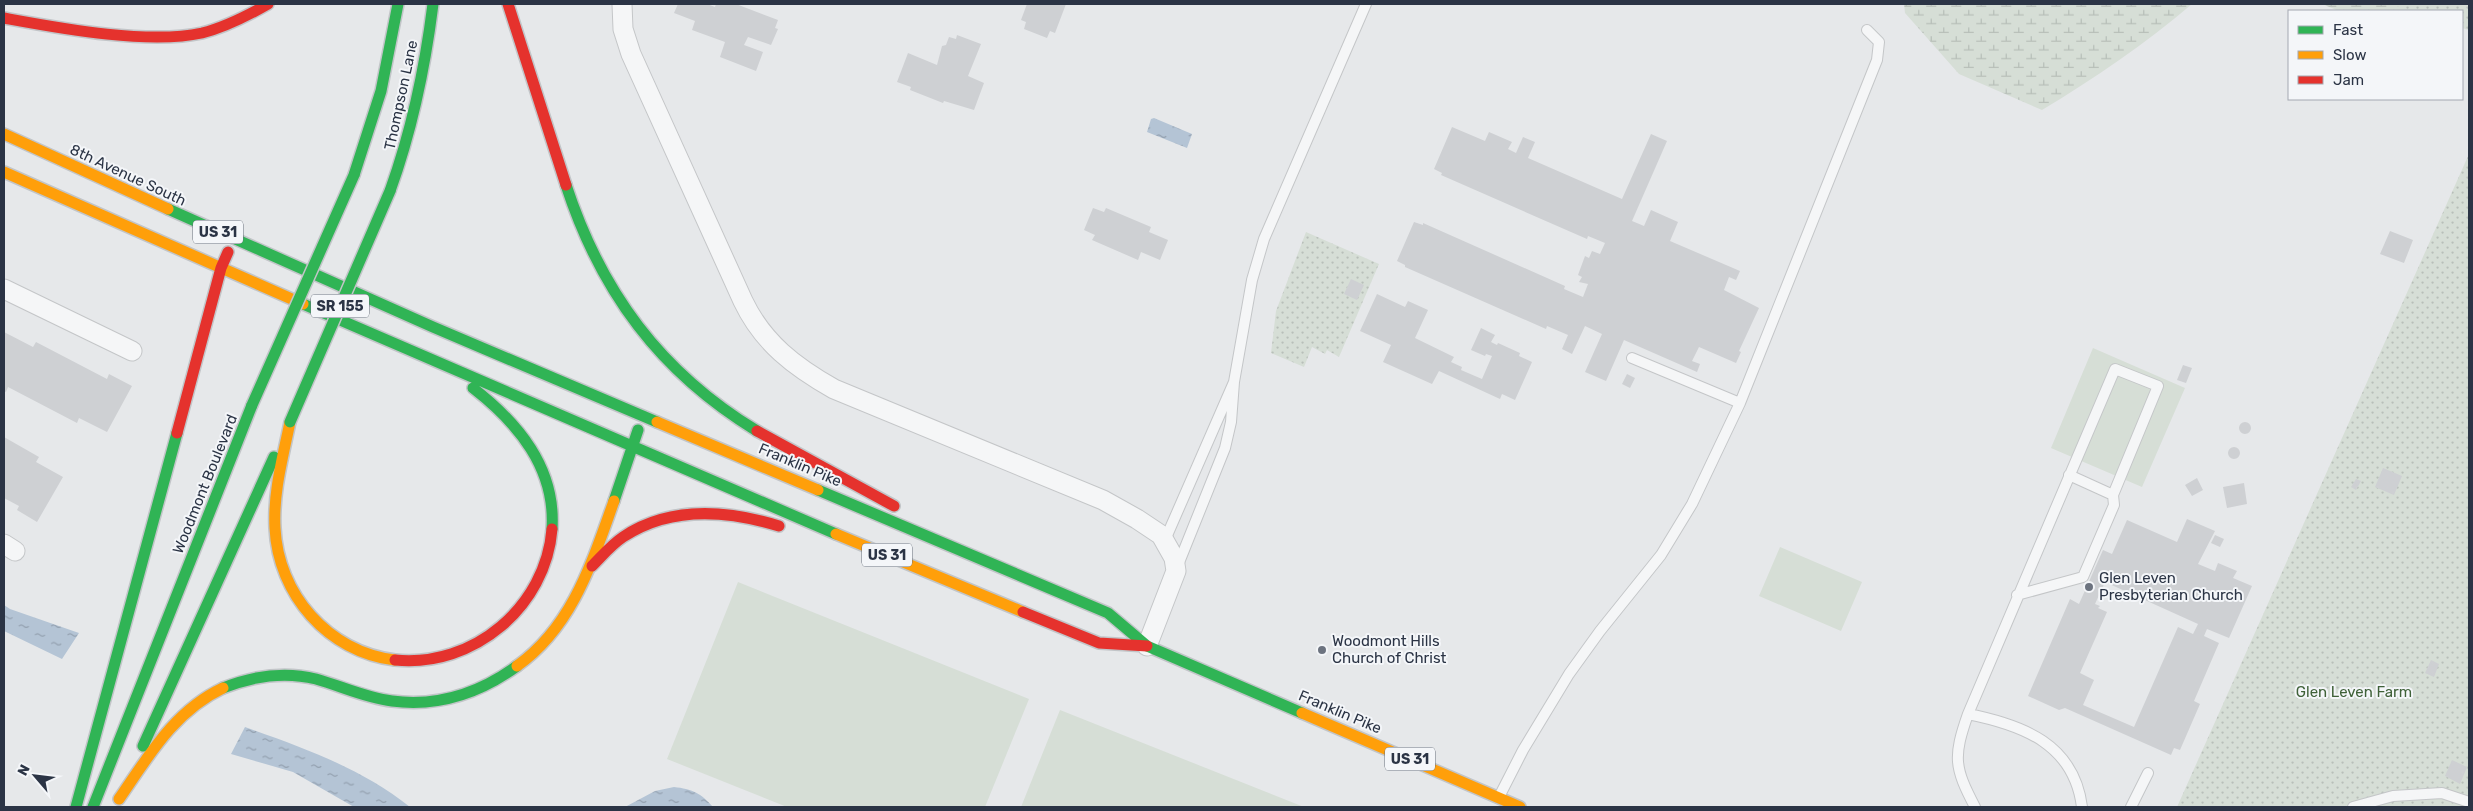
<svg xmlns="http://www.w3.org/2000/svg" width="2473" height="811" font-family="Rubik,sans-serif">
	<defs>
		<pattern id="wetland-marsh" width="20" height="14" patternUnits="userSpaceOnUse" patternTransform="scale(1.25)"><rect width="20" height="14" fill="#d6ded6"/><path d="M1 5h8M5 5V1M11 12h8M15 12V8" fill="none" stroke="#b8bfb9"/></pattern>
		<pattern id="park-dots" width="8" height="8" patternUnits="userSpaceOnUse" patternTransform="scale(1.25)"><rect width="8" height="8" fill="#d6ded6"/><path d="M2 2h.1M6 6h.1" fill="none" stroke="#b8bfb9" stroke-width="1.8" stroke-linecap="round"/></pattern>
		<pattern id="water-ripples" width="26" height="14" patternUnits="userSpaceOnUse" patternTransform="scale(1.25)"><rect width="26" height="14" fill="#b4c4d5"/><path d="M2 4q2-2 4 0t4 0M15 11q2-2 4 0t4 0" fill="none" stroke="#93a0af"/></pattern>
	</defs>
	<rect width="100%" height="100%" fill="#e6e8ea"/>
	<path fill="#d6ded6" d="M2093,348L2185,388L2142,487L2051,448Z
		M1780,547L1862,582L1841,631L1759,596Z
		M738,582L1029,699L985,807H787L667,759Z
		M1060,710L1304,807H1021Z"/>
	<path fill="url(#wetland-marsh)" d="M1904,4H2192C2145,44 2095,78 2042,110L1959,74L1905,13Z
		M2322,4H2455L2451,11H2339Z"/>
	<path fill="url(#park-dots)" d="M2390,4H2469V30L2462,28V11H2412Z
		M2469,154V807H2177Z
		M1306,232L1379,264L1339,357L1327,350L1325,354L1312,347L1304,367L1271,353L1276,311Z"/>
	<path fill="url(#water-ripples)" d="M1154,118L1192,134L1187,148L1147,132L1151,119Z
		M4,605L10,609L79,633L62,659L4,631Z
		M245,727C304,748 361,768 410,807H354L293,772L231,754Z
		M674,787C692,789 701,793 713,807H625L655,791Z"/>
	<path fill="#ced0d3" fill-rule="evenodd" d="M678,4H707L715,7L716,4H736L778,20L775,28L778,29L771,45L748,37L744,45L763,52L756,71L720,57L725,42L692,30L695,21L674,13Z
		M1027,4H1066L1055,33L1050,31L1047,38L1024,29L1026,22L1021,20Z
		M957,35L981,44L968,76L984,83L974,110L944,101L943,103L910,90L911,87L897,82L908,53L937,65L942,46L946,45L949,37L956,39Z
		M1452,127L1485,141L1489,132L1512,142L1508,149L1516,153L1523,137L1535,142L1528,158L1622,199L1651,134L1667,141L1632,221L1644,226L1651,210L1678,222L1670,241L1740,271L1736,280L1729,277L1724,290L1759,308L1739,351L1741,352L1736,363L1699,347L1692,361L1700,364L1697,372L1624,340L1606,381L1585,372L1602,334L1585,326L1572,354L1562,349L1568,335L1547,326L1546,329L1405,267V265L1397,261L1414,222L1423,225V223L1565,286L1564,289L1583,297L1588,284L1579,282L1582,277L1578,275L1585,256L1589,258L1592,251L1600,254L1605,243L1588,236L1587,239L1441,175L1442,173L1434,169Z
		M1093,208L1104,212L1106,208L1151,227L1149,232L1168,240L1160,260L1141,252L1138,260L1092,240L1095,235L1084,230Z
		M2390,231L2413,240L2404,263L2380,254Z
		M1351,279L1364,285L1357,300L1344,294Z
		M1377,294L1405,307L1408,301L1428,310L1415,338L1454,357L1451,362L1462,367L1461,370L1482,379L1492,356L1486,354L1485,356L1471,350L1481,328L1495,335L1491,342L1497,345L1498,343L1520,353L1519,356L1532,362L1515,400L1502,394L1500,399L1439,371L1432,384L1383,362L1391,345L1360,331Z
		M4,332L33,347L36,342L107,379L109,374L132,386L107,432L79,418L77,423L8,387L6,392L4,391Z
		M2183,365L2192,368L2186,383L2177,380Z
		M1627,374L1635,378L1630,388L1622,384Z
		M2239 428a6 6 0 1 1 12 0a6 6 0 1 1-12 0Z
		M4,437L39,457L36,462L63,477L37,522L17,510L19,506L4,498Z
		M2228 453a6 6 0 1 1 12 0a6 6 0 1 1-12 0Z
		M2383,468L2402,476L2394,495L2375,487Z
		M2197,478L2203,490L2192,496L2185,485Z
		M2356,479L2361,481L2356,490L2351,487Z
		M2244,483L2247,504L2227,508L2223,487Z
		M2187,519L2215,531L2198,564L2215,571L2218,563L2237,571L2233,578L2252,586L2229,638L2207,629L2204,636L2219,643L2194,701L2200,704L2180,750L2174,748L2171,755L2065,708L2059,710L2028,696L2070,599L2079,604L2103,550L2112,554L2127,520L2177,542ZM2105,582L2198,624L2193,634L2178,627L2134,727L2083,705L2094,680L2080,673L2107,612L2098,608L2100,606L2095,604Z
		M2215,535L2224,539L2220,547L2211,543Z
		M2431,660L2439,664L2434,677L2425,673Z
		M2452,760L2467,767L2460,784L2445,776Z"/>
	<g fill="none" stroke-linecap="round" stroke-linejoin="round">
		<g stroke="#c4c6c8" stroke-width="12">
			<path id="lane" d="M1632,358L1740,403
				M1234,382L1252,280L1264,239L1366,4
				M2069,475L2113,495
				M1165,540L1234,382L1231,422L1225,448L1178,565
				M1968,714L2115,369L2158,386L2113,495L2114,505L2083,577L2017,595
				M1499,797L1523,750L1569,674L1600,631L1661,555L1692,504L1740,403L1877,60L1879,42L1867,30
				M1975,807C1954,767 1953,757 1968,714C2023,725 2074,744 2082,807
				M2131,807L2148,773
				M2353,807L2393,796L2442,793L2469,802"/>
		</g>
		<g stroke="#c4c6c8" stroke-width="21">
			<path id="street" d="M622,4L623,29L631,54L743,301C763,343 795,367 834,389L1103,500L1137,519L1161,535L1174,558L1176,571L1147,646
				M4,289L132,351
				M4,544L15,551"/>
		</g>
		<g stroke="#c2c5c8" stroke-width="14">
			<path id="fast" d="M354,175L381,91L398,4
				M566,185C601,292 660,372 757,431
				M390,191C412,130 425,68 433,4
				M168,209L433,327L657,422
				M303,304L836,534
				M473,388C518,423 556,468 552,529
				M818,490L1108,613L1147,646L1302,713
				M614,501L638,430
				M223,688C253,676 284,671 316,679C341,686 366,698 392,701C438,707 480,693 517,666
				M143,746L274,457
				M76,807L177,433
				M93,807L252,405"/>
		</g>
		<g stroke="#c2c5c8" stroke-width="14">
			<path id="slow" d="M4,134L168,209
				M4,172L303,304
				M290,422C283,457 273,492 275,528C278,594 328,652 395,660
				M657,422L818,490
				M836,534L1023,612
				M517,666C573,626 592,562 614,501
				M1302,713L1520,807
				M119,799C148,757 174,711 223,688"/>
		</g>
		<g stroke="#c2c5c8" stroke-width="14">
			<path id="jam" d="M508,4L566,185
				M4,18C59,28 148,45 202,33C226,27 247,16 268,4
				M757,431L894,506
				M177,433L221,268L228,252
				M592,566C602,556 611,545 623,537C671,505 727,510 779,526
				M1023,612L1099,643L1147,646
				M395,660C474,668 546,606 552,529"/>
		</g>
		<use href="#lane" stroke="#f5f6f7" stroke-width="10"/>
		<use href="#street" stroke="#f5f6f7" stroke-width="19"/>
		<use href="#fast" stroke="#30b455" stroke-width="11"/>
		<use href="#slow" stroke="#ff9f0a" stroke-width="11"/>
		<use href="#jam" stroke="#e5322d" stroke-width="11"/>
		<g stroke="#c2c5c8" stroke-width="14" stroke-linecap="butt">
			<path id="fast-bridge" d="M252,405L354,175
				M290,422L390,191"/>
		</g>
		<use href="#fast-bridge" stroke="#30b455" stroke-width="11"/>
	</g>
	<g fill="#6c737f" stroke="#f4f6f9" stroke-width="2">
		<circle cx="2089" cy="587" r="5"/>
		<circle cx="1322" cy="650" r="5"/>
	</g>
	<g text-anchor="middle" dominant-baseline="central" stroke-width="4" stroke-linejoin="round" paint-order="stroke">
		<g fill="#f4f6f9" stroke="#676e7b" stroke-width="1">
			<rect x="193" y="220.5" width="50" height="23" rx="4"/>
			<rect x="311" y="294.5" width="58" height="23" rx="4"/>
			<rect x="862" y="543.5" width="50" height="23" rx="4"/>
			<rect x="1385" y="747.5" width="50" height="23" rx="4"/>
		</g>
		<g font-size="14" font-weight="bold" fill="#2b3445">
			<text x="218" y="232">US 31</text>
			<text x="340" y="306">SR 155</text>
			<text x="887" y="555">US 31</text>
			<text x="1410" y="759">US 31</text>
		</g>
		<g font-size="15" fill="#2b3445" stroke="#f4f6f9">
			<text transform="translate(401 95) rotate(-78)">Thompson Lane</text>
			<text transform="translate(128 175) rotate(25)">8th Avenue South</text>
			<text transform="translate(800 465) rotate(23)">Franklin Pike</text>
			<text transform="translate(205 484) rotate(-68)">Woodmont Boulevard</text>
			<text transform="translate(1340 712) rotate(23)">Franklin Pike</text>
		</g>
		<g font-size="15" fill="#2b3445" stroke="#f4f6f9" text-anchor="start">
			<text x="2099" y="578">Glen Leven<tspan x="2099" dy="17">Presbyterian Church</tspan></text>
			<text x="1332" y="641">Woodmont Hills<tspan x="1332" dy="17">Church of Christ</tspan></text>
		</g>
		<g font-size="15" fill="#3f6138" stroke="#f4f6f9">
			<text x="2354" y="692">Glen Leven Farm</text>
		</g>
	</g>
	<rect width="2473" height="811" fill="none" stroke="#2b3445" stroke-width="10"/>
	<rect x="2288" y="10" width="175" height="90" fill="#f4f6f9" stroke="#a4a8b1"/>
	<rect x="2298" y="26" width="25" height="8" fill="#30b455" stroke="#a4a8b1"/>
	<text x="2333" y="35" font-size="15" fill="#2b3445">Fast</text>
	<rect x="2298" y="51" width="25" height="8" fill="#ff9f0a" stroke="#a4a8b1"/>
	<text x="2333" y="60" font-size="15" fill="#2b3445">Slow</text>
	<rect x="2298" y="76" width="25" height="8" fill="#e5322d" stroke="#a4a8b1"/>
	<text x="2333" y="85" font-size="15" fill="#2b3445">Jam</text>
	<g transform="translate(35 776) rotate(298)" stroke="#f4f6f9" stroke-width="4" paint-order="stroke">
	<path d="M0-4L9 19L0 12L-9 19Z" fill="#2b3445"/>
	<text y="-8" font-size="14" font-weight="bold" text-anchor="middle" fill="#2b3445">N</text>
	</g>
</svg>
